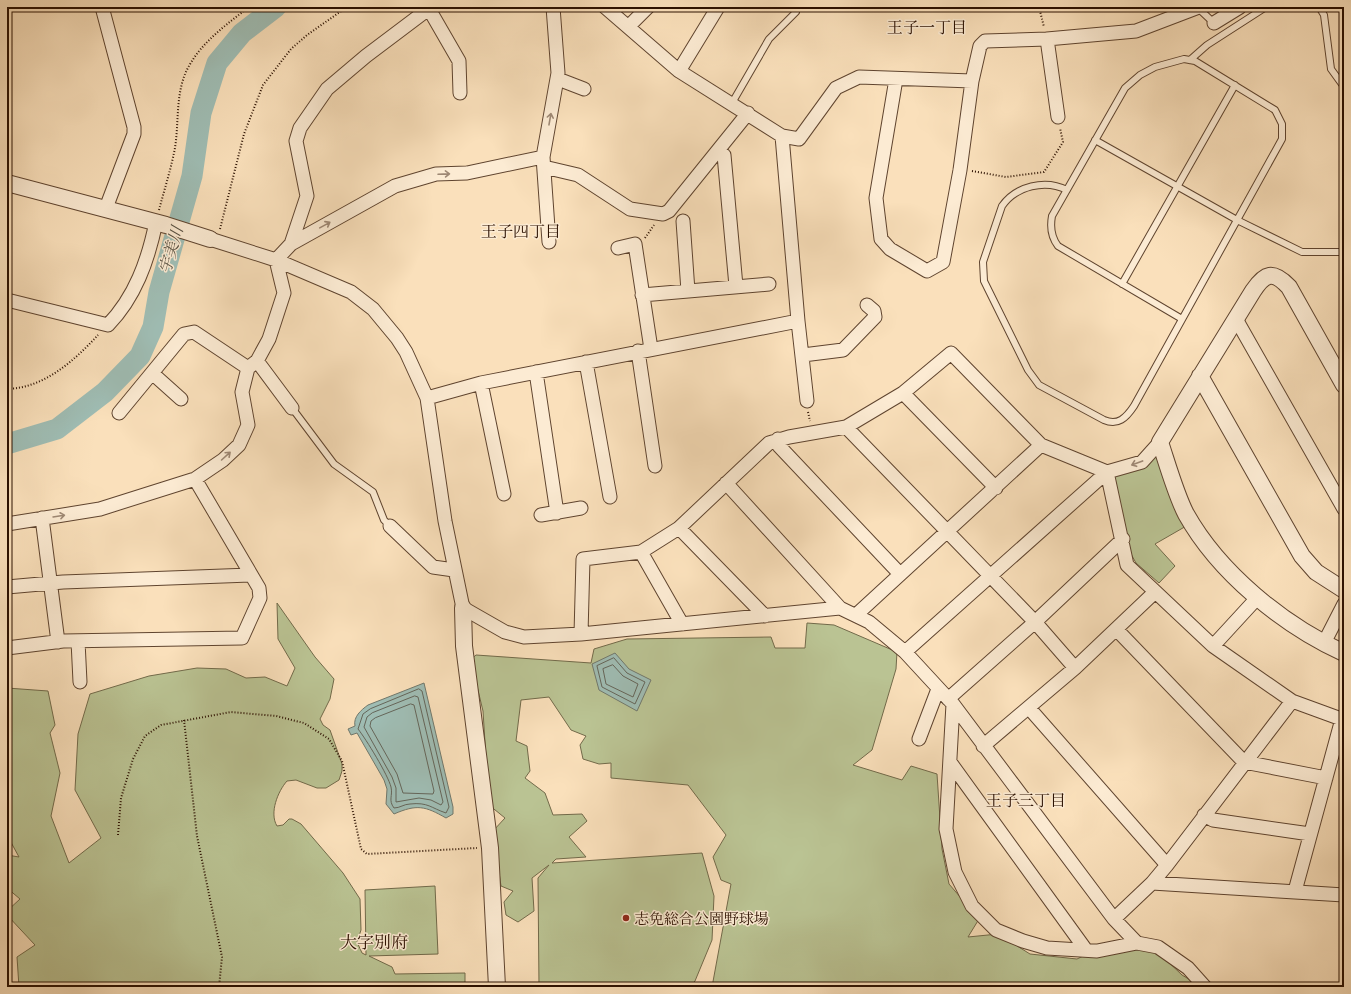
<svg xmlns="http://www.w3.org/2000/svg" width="1351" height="994" font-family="'EB Garamond','Noto Serif JP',serif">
	<rect width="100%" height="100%" fill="#fae0bb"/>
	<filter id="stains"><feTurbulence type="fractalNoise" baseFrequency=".005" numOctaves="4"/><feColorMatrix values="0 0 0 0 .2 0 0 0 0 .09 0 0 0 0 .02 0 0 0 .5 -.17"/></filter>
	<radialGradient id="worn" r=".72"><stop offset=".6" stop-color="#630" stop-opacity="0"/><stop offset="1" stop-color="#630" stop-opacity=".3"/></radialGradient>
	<path fill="#bac393" stroke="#726a4a" d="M1157,455L1188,525L1155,544L1175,566L1159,583L1136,563L1131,554L1112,474Z
		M277,603L315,657L334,679L330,699L320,719L323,725L330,730L342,764V771L339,780L326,788H317L296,780L287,781C278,791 269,813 277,826L283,825L289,819H292L301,824L343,873L360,899L361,930L357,942L362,953L366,955L365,890L435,886L438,954L369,956L392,967L395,974L465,973V987H19L17,957L35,945L7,915V911L20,899L7,888V855L19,857L7,835V688L48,691L55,725L50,733L60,773L51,816L69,863L101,838L75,790L78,734L90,694L149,676L197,668L226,669L246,678L265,677L287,686L295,668L278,639Z
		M807,623L834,625L897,652L896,669L872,750L853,765L902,780L911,766L937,774L942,849L949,884L979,919L968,937L998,934L1030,954L1077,959L1114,941L1160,954L1182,975L1202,987H712L731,884L721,880L713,857L726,835L688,785L611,778V763L599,764L583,759L580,745L586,736L571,730L549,697L521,700L516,741L527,746L530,771L525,778L545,793L553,815L582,814L587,821L569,837L586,857L556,859L552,863L702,853L714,896L712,940L695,981L690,987H539L538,878L549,865L532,878L534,911L518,922L506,915L504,902L513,891L501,886L493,831L505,818L489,805L483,711L476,682L462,667L476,655L591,663L594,649L627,639L771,637L775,648H805Z"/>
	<path fill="#9fbdb4" stroke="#71786c" d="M615,653L629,669L651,680L637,711L599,690L592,664Z
		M424,683L453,807V814L446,818C425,806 417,804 394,814L386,804L387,789L384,780L357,733L351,735L348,729L355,726C353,717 361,710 368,705Z"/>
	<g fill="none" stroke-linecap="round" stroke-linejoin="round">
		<path stroke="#65665a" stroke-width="1" d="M614,658L627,673L645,682L635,704L602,687L597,666Z
			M613,665L623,676L638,684L633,697L606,684L603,669Z
			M419,689L422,691L449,807L446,813C431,808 428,802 410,804C404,804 400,808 394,808C388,800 393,796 391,787C388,775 366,739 358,729L363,714L370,709Z
			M415,696L418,697L443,802L441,805L431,800L419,798L396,802V788L392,777L364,727L367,717L372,713Z
			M411,704L414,705L434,791L433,794L403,793L397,774L370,726L371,721L375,718Z"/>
		<path stroke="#9fbdb4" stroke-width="21" d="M7,444L57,429L105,392L140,356L153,327L159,292L192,176L201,113L217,63L242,33L276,7"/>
		<g stroke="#5f442f" stroke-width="8">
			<path id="service" d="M1319,7L1324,15L1331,69L1344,87
				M1198,8L1214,23
				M1190,60L1207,45L1266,7
				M732,103L769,39L796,12L794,7
				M1095,140L1237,220L1302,252H1344
				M1067,190C1045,179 1016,186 1002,206L983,262L984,281L1028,370L1039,385L1104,420C1118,426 1126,418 1134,406L1282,139V124L1275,110L1195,61L1184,59L1155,67L1140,75L1125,88L1052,216C1050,227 1051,237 1058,246L1182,319
				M1122,284L1235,85
				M292,408L334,464L373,492L384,520L390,526"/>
		</g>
		<g stroke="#5f442f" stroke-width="15">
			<path id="minor" d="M102,7L134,127V134L106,208
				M605,7L679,71L782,136L799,139L836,88L859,77L972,81
				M429,9L459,61L460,93
				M1214,23L1240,7
				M628,27L648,7
				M1047,39L1058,117
				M679,71L718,7
				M558,79L584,89
				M896,79L876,198L881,239L890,249L927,271L943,262L960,170L972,81L980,46L985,41L1047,39L1136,31L1199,7
				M719,151L724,155L736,286
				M544,167L578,175L630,209L663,214L669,211L748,113
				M683,221L688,291
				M210,239L276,260L351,292L373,309L397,338L406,352L427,398L445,521L463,608L505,632L524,637L581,634L840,608
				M549,242L543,157L558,73L553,7
				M291,244L307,196L296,141L300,128L327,89L366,56L431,7
				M618,248L635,244L651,349
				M642,295L769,284
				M7,300L108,325C135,297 148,261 156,222
				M1236,319L1344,509
				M798,321L807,401
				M638,351L655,466
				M803,355L843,350L875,317L874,311L867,305
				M257,361L292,408
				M586,362L610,497
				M536,372L557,513
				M152,373L181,399
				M481,383L504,494
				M903,393L996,488
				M427,398L481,383L798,321L782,136
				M119,413L184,334L194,332L248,368
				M846,427L1035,622L1075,668
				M778,439L779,446L900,574
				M1107,472L1127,565L1213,646L1292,701L1344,720
				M726,483L840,608L869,622L905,652L953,704L1114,919L1137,943L1158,947L1188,968L1205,987
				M541,515L581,508
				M42,518L58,642
				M7,524L100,509L195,479L223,460L239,445L248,425L242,392L248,368L257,361L269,339L284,293L276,260L291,244L395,186L436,174L467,173L543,157
				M390,526L433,567L454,570
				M679,528L765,616
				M641,552L682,624
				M7,587L63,582L250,575
				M856,615L1041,445
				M1116,629L1244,762L1326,778
				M581,634L583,559L641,552L679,528L769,443L789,437L846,427L903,393L951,353L1041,445L1107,472
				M78,641L80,682
				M1324,643L1344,604
				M1213,646L1258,597
				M7,648L63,641L242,638L260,598L259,588L195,479
				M905,652L1107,472L1142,462L1160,442
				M948,699L1035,622L1123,539
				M953,704L946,829L955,872L972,906L996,930L1023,941L1047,948L1097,951L1137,943
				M1029,708L1167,865
				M919,739L938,689
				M983,746L1075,668L1155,592
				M950,762L1086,950
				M1204,815L1213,820L1310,834
				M1152,883L1344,895
				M1295,891L1342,719
				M1114,919L1152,883L1167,865L1292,701"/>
		</g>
		<g stroke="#5f442f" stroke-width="18">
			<path id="tertiary" d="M7,183L166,225L210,239
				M1200,376L1302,556L1316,572L1344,590
				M1344,385L1289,287C1273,270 1265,273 1253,291L1160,442C1167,463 1176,495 1186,514C1219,573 1283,625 1344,653
				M463,608L464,646L490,848L497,987"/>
		</g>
		<path stroke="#2b1000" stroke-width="2" stroke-dasharray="1 2" stroke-linecap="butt" d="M1039,7L1044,27
			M972,171L1006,177L1044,172L1063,142L1060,128
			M159,210C164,191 170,172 174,153C180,125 174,92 189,66C202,42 227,24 249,7
			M220,229L244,134L263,85L291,49L307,35L347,7
			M645,238L654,225
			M7,389C44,388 74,361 98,335
			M808,412L810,421
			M184,720L197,836L222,957L219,987
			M118,835L121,798L133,759L145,736L161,725L231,712L276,716L304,723L329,739L342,761L361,849L367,854L477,848"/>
		<use href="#service" stroke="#fcebd3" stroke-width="6"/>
		<use href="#minor" stroke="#fcebd3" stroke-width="13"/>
		<use href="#tertiary" stroke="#fcebd3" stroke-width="16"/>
	</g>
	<defs><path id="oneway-shaft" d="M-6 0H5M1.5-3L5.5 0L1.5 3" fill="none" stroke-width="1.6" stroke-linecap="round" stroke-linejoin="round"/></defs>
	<g stroke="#9e8874">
		<use href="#oneway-shaft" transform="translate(550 119) rotate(-80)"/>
		<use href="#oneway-shaft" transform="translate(444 174) rotate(-2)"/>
		<use href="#oneway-shaft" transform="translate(325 225) rotate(-29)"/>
		<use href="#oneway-shaft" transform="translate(226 456) rotate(-42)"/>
		<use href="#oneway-shaft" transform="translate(1137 463) rotate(160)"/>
		<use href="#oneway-shaft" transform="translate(59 516) rotate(-9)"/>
	</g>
	<circle fill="#8f2418" stroke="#fcebd3" stroke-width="1.5" cx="626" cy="918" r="4"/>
	<g text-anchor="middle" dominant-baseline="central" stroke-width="3" stroke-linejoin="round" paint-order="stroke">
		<g font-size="15" fill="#2b1000" stroke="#fcebd3" text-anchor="start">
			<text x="634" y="918">志免総合公園野球場</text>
		</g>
		<g font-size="16" fill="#2b1000" stroke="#fcebd3">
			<text x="927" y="27">王子一丁目</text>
			<text x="521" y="231">王子四丁目</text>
			<text x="1026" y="800">王子三丁目</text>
		</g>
		<g font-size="16" font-style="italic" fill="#544d3f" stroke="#fcebd3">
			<text transform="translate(171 250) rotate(-74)">宇美川</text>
		</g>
		<g font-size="17" fill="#2b1000" stroke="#fcebd3">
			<text x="374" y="942">大字別府</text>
		</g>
	</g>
	<rect width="1351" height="994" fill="none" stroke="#fae0bb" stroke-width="24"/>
	<rect x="8" y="8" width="1335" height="978" fill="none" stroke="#2b1000" stroke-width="2"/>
	<rect x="12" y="12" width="1327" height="970" fill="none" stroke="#2b1000"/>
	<rect width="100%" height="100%" filter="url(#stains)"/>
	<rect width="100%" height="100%" fill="url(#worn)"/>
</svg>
